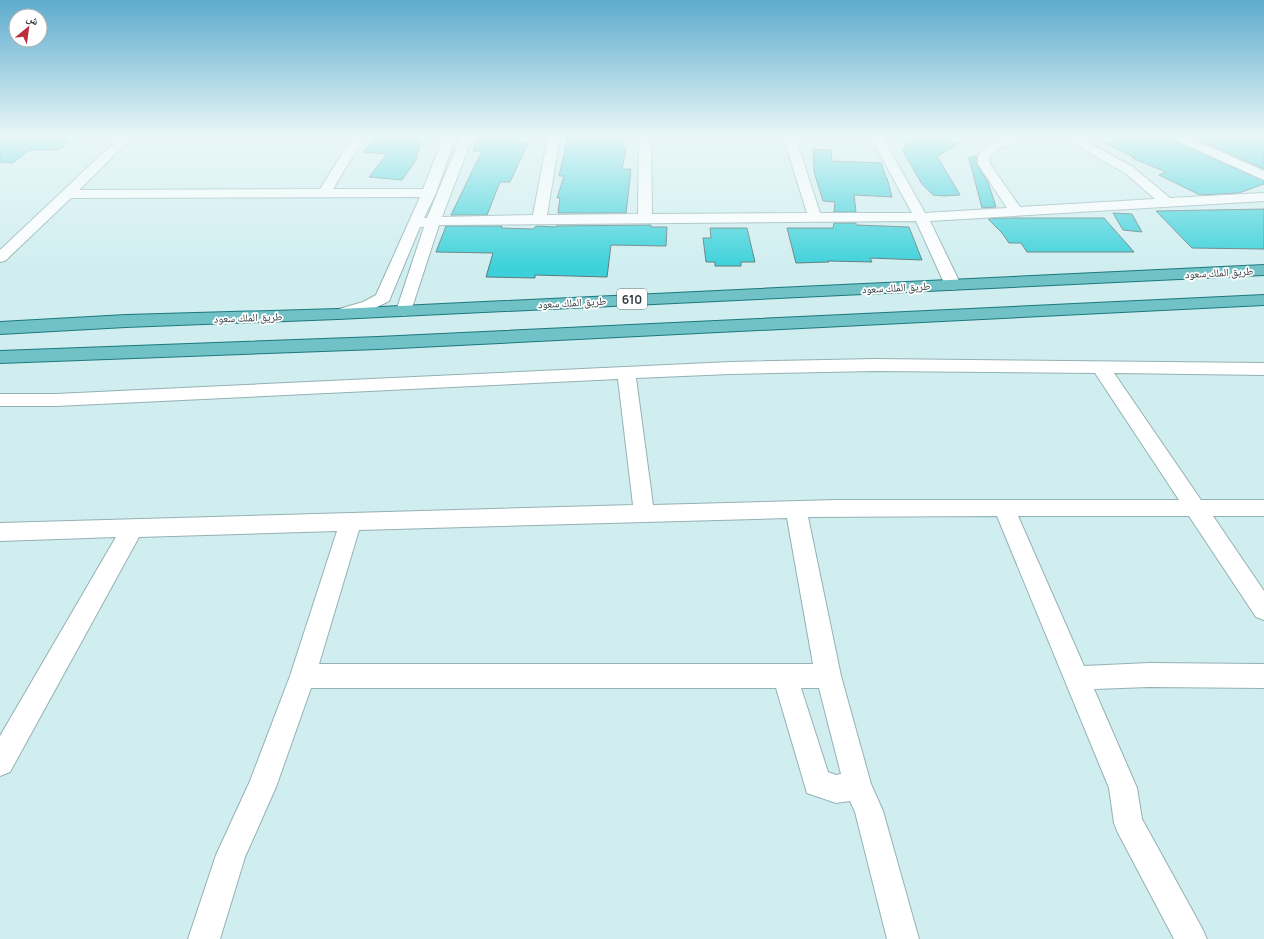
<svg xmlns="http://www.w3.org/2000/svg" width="1264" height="939" font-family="Manrope,'Noto Naskh Arabic',sans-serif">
	<rect width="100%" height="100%" fill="#d0eef0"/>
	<path fill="#3cd1da" stroke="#5f7a7b" d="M0,136H76L59,150H29L13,163L0,162Z
		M378,136H422L416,160L402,180L369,177L387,154L363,152Z
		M479,136H516L514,142L528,143L510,182H500L487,215H451L482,151H473Z
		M909,136H938L959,144L937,156L960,195L944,196L933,195L922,184L903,151Z
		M1128,136H1134L1144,141L1161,136H1168L1170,139L1264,181V184L1239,193L1200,195L1159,175L1166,172L1132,158L1134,157L1105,143Z
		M1189,136H1264V169Z
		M568,137H623L622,149H626L622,169H631L626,213H558L560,198H557L564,176H559Z
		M813,149L831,150L832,161L881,163L886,178H887L892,197L854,195L856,212H834L835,202L823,201L814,172Z
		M977,156V165L988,182L996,207L982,208L969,158Z
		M1264,209V249L1192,248L1156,211Z
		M1113,213L1132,214L1142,232L1123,230Z
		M999,218H1104L1134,252H1027L1021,243H1009L1002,233L988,219Z
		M834,223H856V225L909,227L922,260L870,258L872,262L828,261L829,262L796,263L787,228H833Z
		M651,225V227H667L666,246L611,245L607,277L535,275V278L486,277L493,253L436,252L446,226H502L501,228L533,229L536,226L556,227V226Z
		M710,228H747L755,262H741V266H715V262H706L703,238H711Z"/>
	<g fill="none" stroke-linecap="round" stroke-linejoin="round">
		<g stroke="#94b1b3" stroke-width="2">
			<path id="street" d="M121,136H134L79,190L320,189L353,136H365L333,189H423L444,136H456L436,193L424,218H427L461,136H473L442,217L533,215L548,136H560L547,215L638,214L639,136H651L652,214L807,213L783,136H795L820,213H912L870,136H882L925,213L1007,208L978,164C974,138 1021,136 1039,136L1037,138C1023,142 997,144 989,158L990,164L1020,207L1155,199L1125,173L1063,138L1061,136H1076L1133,167L1170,198L1264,193V201L930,221L961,285L958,288L953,290L948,288L945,285L916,221L439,225L410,314L404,316L398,314L396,311L424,227H420L389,301L375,308L344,317L338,319L332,317L330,314L332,311L363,302L376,295L420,197L71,198L5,261L0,262V250Z
				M1169,136H1185L1264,171V180L1171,138Z
				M875,359L1264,363V375L1114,373L1201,500H1264V516H1213L1264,591V620L1256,617L1189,516H1018L1084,666L1149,663L1264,664V688L1149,687L1094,689L1137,788L1142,819L1202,928L1207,939H1174L1118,833L1114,823L1109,788L997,516L808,517L841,676L871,784L883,811L919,939H887L855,812L850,801L836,803L807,793L776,688H311L276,787L245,857L220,939H188L216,855L250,781L290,676L337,531L139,537L10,772L0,776V736L116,537L0,541V523L633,505L618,379L56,406H0V394H56L730,362ZM875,371L1095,373L1179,500H837L653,505L636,378L730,374ZM787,518L813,664H319L359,530ZM801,688H819L841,774L836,775L828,772Z"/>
		</g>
		<g stroke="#1c787d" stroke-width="2">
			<path id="primary" d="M1264,265V275L338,319L126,327L0,334V322L126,315L338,309Z
				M1264,295V305L378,349L0,363V351L378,337Z"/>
		</g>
		<use href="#street" fill="#fff" fill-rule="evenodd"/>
		<use href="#primary" fill="#71c2c6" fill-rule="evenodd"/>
	</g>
	<linearGradient id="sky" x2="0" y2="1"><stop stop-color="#5dabcd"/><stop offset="0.51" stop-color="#eaf7f8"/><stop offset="1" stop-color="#eaf7f8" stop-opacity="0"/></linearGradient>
	<rect width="1264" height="268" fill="url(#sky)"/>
	<g text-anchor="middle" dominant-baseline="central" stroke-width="3.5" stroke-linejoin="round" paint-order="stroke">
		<g font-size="11" fill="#303b3c" stroke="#fff">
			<text transform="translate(1219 272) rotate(-3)">طريق الملك سعود</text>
			<text transform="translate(896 287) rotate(-3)">طريق الملك سعود</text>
			<text transform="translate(572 302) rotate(-3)">طريق الملك سعود</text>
			<text transform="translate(248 317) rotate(-2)">طريق الملك سعود</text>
		</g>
		<rect fill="#fff" stroke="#6e7676" stroke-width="1" x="617" y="289" width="30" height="20" rx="3"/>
		<g font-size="12" font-weight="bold" fill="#303b3c">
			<text x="632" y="299">610</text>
		</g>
	</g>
	<g transform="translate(28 28) rotate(29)"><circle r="19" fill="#ffffff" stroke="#acb1b1"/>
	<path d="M0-3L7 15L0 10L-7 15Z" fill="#bd2d3b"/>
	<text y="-6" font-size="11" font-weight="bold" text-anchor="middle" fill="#303b3c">ش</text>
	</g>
</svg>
